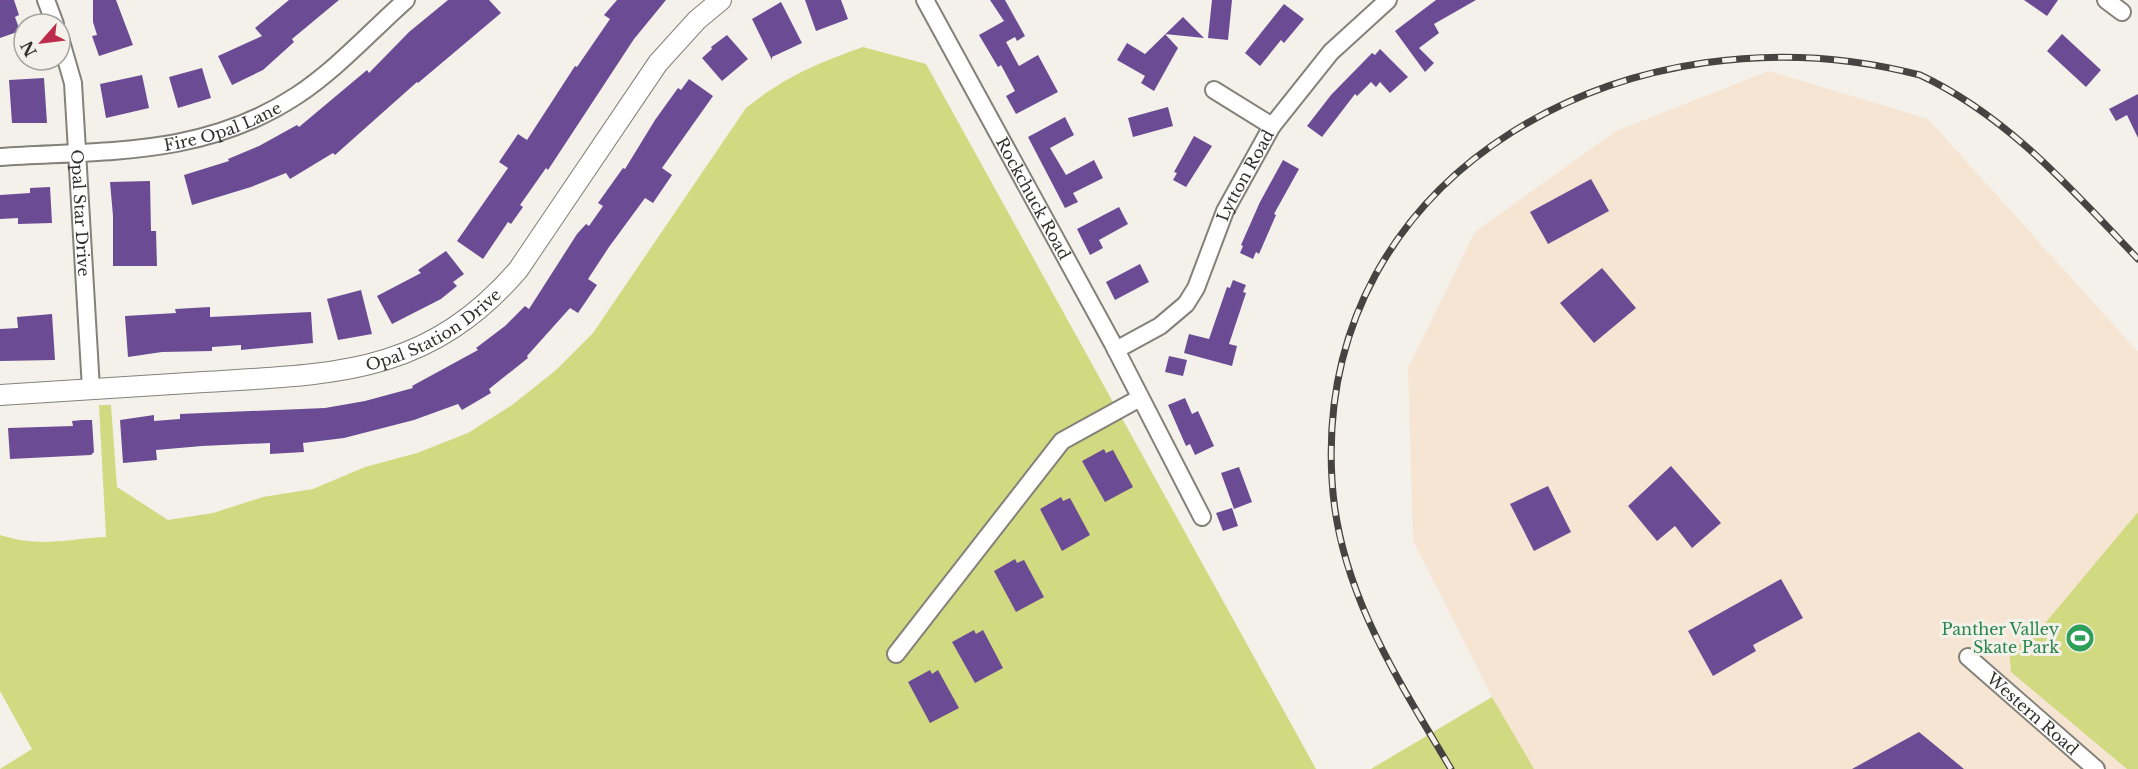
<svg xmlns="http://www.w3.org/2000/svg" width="2138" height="769" font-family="'Libre Baskerville',serif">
	<rect width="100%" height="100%" fill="#f4f1ea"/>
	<path fill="#f5e5d2" d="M1769,71L1928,119L2138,352V512L2031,640L2009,649L2010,658L2092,739L2127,769H1534L1492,697L1413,540L1408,368L1475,232L1616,131Z"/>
	<path fill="#d1d981" d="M863,47L926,64L1316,769H0L32,749L0,691V535C42,548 64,539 106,537L99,405H111L117,487L168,520L213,513L263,497L313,489L365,467L417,453L468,433L512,405L555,371L593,333L746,108C786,76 816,64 863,47Z
		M2138,512V769H2127L2011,672L2009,648L2031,640Z
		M1492,697L1534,769H1371Z"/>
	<path fill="#6b4c94" d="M0,0H14L19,15L15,17L20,31L0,38Z
		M93,0H116L133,45L99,56L92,36L97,35L93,22Z
		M289,0H339L292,39L294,42L263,70L232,85L218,56L262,36L255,28Z
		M448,0H489L501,13L418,83L417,82L335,155L333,153L290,179L286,173L251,187L192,205L184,175L229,161L228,159L259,146L297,125L299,127L367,70L369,73L409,32Z
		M617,0H666L634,39L548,170L546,168L520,205L523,207L511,224L508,222L483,259L457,241L508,168L499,162L518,134L527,140L575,66L577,67L610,19L604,15Z
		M805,0H841L848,19L816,31Z
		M990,0H1005L1025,36L1017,41L1015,37L1006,42L1019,66L1038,55L1058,92L1016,114L1006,96L1015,91L1001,65L998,67L979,35L1004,21Z
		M1212,0H1232L1228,40L1208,38Z
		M1436,0H1476L1434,24L1439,33L1419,48L1434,63L1425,72L1395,31Z
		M2024,0H2058L2047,16Z
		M781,2L802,43L772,57V60L752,19Z
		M1284,4L1304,19L1284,43L1281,40L1260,66L1245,53Z
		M1183,17L1204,38L1165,34L1178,48L1154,91L1141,83L1145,76L1117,60L1127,43L1145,54Z
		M2062,34L2101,70L2086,87L2047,51Z
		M727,35L748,59L722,81L702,58L712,49L711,47Z
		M1380,49L1408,77L1390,93L1380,82L1376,87L1371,82L1357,96L1355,94L1322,137L1307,126L1331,95L1372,53L1375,55Z
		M202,68L211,98L178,108L169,77Z
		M142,75L149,108L106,118L100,84Z
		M44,78L47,123H12L9,80Z
		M689,79L713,96L662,168L672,175L653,203L645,198L609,247L588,279L597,285L578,313L570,308L527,356L528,358L489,389L491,393L462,410L458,404L414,420L344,438L303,443L304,452L270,454V443L202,446L156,450L157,460L123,463L120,420L154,415V421L180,419V414L325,408L365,401L413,388L412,386L478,350L476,348L505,326L525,306L529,309L577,234L586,224L589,226L603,206L598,203L623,168L625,169L655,120L678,88L681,90Z
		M2138,94V138L2127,115L2116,121L2109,109Z
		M1168,107L1173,126L1133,137L1128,118Z
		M1065,117L1074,135L1050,148L1066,175L1094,160L1103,178L1073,193L1078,202L1065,208L1028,137Z
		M1194,136L1212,146L1186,187L1173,180L1177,173L1174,172Z
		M1283,160L1299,169L1274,214L1276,215L1259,254L1256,252L1253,259L1240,253L1243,246L1241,245L1260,202Z
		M1591,179L1609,211L1548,244L1530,212Z
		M150,181L151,231H156L157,266H113V216L110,182Z
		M50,187L52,223L18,224V218L0,219V195L30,193V188Z
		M1119,207L1128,224L1099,240L1103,248L1090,255L1077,229Z
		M446,251L464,274L453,282L457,286L441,299L392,324L377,296L421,273L418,270Z
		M1140,264L1149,282L1115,300L1106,282Z
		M1602,268L1636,308L1594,343L1560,303Z
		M1233,280L1246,285L1243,292L1246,293L1229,344L1237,346L1232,366L1184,353L1189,334L1209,339L1227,287L1230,288Z
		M361,290L372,334L338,340L327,299Z
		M210,307V317L311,312L313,343L241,350V345L212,347V351L162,352L128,357L125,316L176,313L175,309Z
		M52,314L55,360L0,361V329L18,328L17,317Z
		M1169,356L1187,360L1183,376L1165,372Z
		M1185,398L1192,414L1198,411L1214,446L1195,455L1190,444L1186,446L1168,405Z
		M82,420H92L94,452L91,455L10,459L8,428L73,426L72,421Z
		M1104,449L1106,453L1113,450L1133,487L1105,502L1082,461Z
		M1671,466L1721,523L1692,548L1675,526L1657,541L1628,506Z
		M1239,467L1252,502L1234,509L1221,473Z
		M1548,486L1571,532L1534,551L1510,504Z
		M1061,497L1063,501L1070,498L1090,535L1062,551L1040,509Z
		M1232,508L1238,526L1223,531L1216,513Z
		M1015,559L1017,563L1024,560L1044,597L1016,612L994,571Z
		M1781,579L1803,618L1753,645L1756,651L1713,676L1688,631Z
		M974,630L976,634L983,630L1003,668L975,683L952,642Z
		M930,670L932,674L938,670L959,708L930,723L908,682Z
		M1919,732L1964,769H1852Z"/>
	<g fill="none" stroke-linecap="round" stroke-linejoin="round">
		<g stroke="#83817a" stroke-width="20">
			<g id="minor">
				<path d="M46,0L55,24"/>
				<path id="s1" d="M925,0L1113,344L1202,517"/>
				<path d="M2106,0L2122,12"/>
				<path id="s2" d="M60,38L73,83L91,389"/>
				<path d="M1214,90L1272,126"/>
				<path id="s3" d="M0,157C106,150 203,157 296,96C336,70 370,32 406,0"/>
				<path id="s4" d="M1116,350L1160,326L1186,304L1196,288L1225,211L1272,126L1331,52L1388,0"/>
				<path d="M896,654L1062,441L1140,398"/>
				<path id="s5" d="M1968,657L2096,769"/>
			</g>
		</g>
		<g stroke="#83817a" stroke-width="22">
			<g id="tertiary">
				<path id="s6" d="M0,395C68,391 136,386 204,382C333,374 426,376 518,270L658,63L697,20L721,0"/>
			</g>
		</g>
		<use href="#minor" stroke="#fff" stroke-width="16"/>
		<use href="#tertiary" stroke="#fff" stroke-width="20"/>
		<g stroke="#464442" stroke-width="7">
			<path id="rail" d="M1451,769C1397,678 1338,589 1332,480C1313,168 1634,0 1920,75C2008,116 2072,190 2138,259"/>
		</g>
		<use href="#rail" stroke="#f4f1ea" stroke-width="4.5" stroke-dasharray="14" stroke-linecap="butt"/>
	</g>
	<defs>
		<g id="stadium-disc" transform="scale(1.5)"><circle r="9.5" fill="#2e9e5b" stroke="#f4f1ea"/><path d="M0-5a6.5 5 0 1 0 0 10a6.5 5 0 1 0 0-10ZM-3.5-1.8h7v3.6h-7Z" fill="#fff"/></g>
	</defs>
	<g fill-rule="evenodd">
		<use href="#stadium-disc" x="2080" y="638"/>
	</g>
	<g text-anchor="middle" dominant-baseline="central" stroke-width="6" stroke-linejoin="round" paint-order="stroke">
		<g font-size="16" fill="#32312f" stroke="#f4f1ea">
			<text stroke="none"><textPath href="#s3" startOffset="226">Fire Opal Lane</textPath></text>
			<text stroke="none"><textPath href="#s4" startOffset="226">Lytton Road</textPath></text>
			<text stroke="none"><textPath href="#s1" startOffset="226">Rockchuck Road</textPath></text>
			<text stroke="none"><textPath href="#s2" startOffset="177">Opal Star Drive</textPath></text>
			<text stroke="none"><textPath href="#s6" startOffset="444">Opal Station Drive</textPath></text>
			<text stroke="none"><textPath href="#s5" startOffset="86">Western Road</textPath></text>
		</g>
		<g font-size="16" fill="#27864d" stroke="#f4f1ea" text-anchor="end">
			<text x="2059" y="629">Panther Valley<tspan x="2059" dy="18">Skate Park</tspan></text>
		</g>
	</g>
	<g transform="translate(42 42) rotate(242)"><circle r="28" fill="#f4f1ea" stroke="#a6a49f" stroke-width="1.5"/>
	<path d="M0-4.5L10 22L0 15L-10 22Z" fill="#bd2d4b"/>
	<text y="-9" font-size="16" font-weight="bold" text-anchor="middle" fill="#32312f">N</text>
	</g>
</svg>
